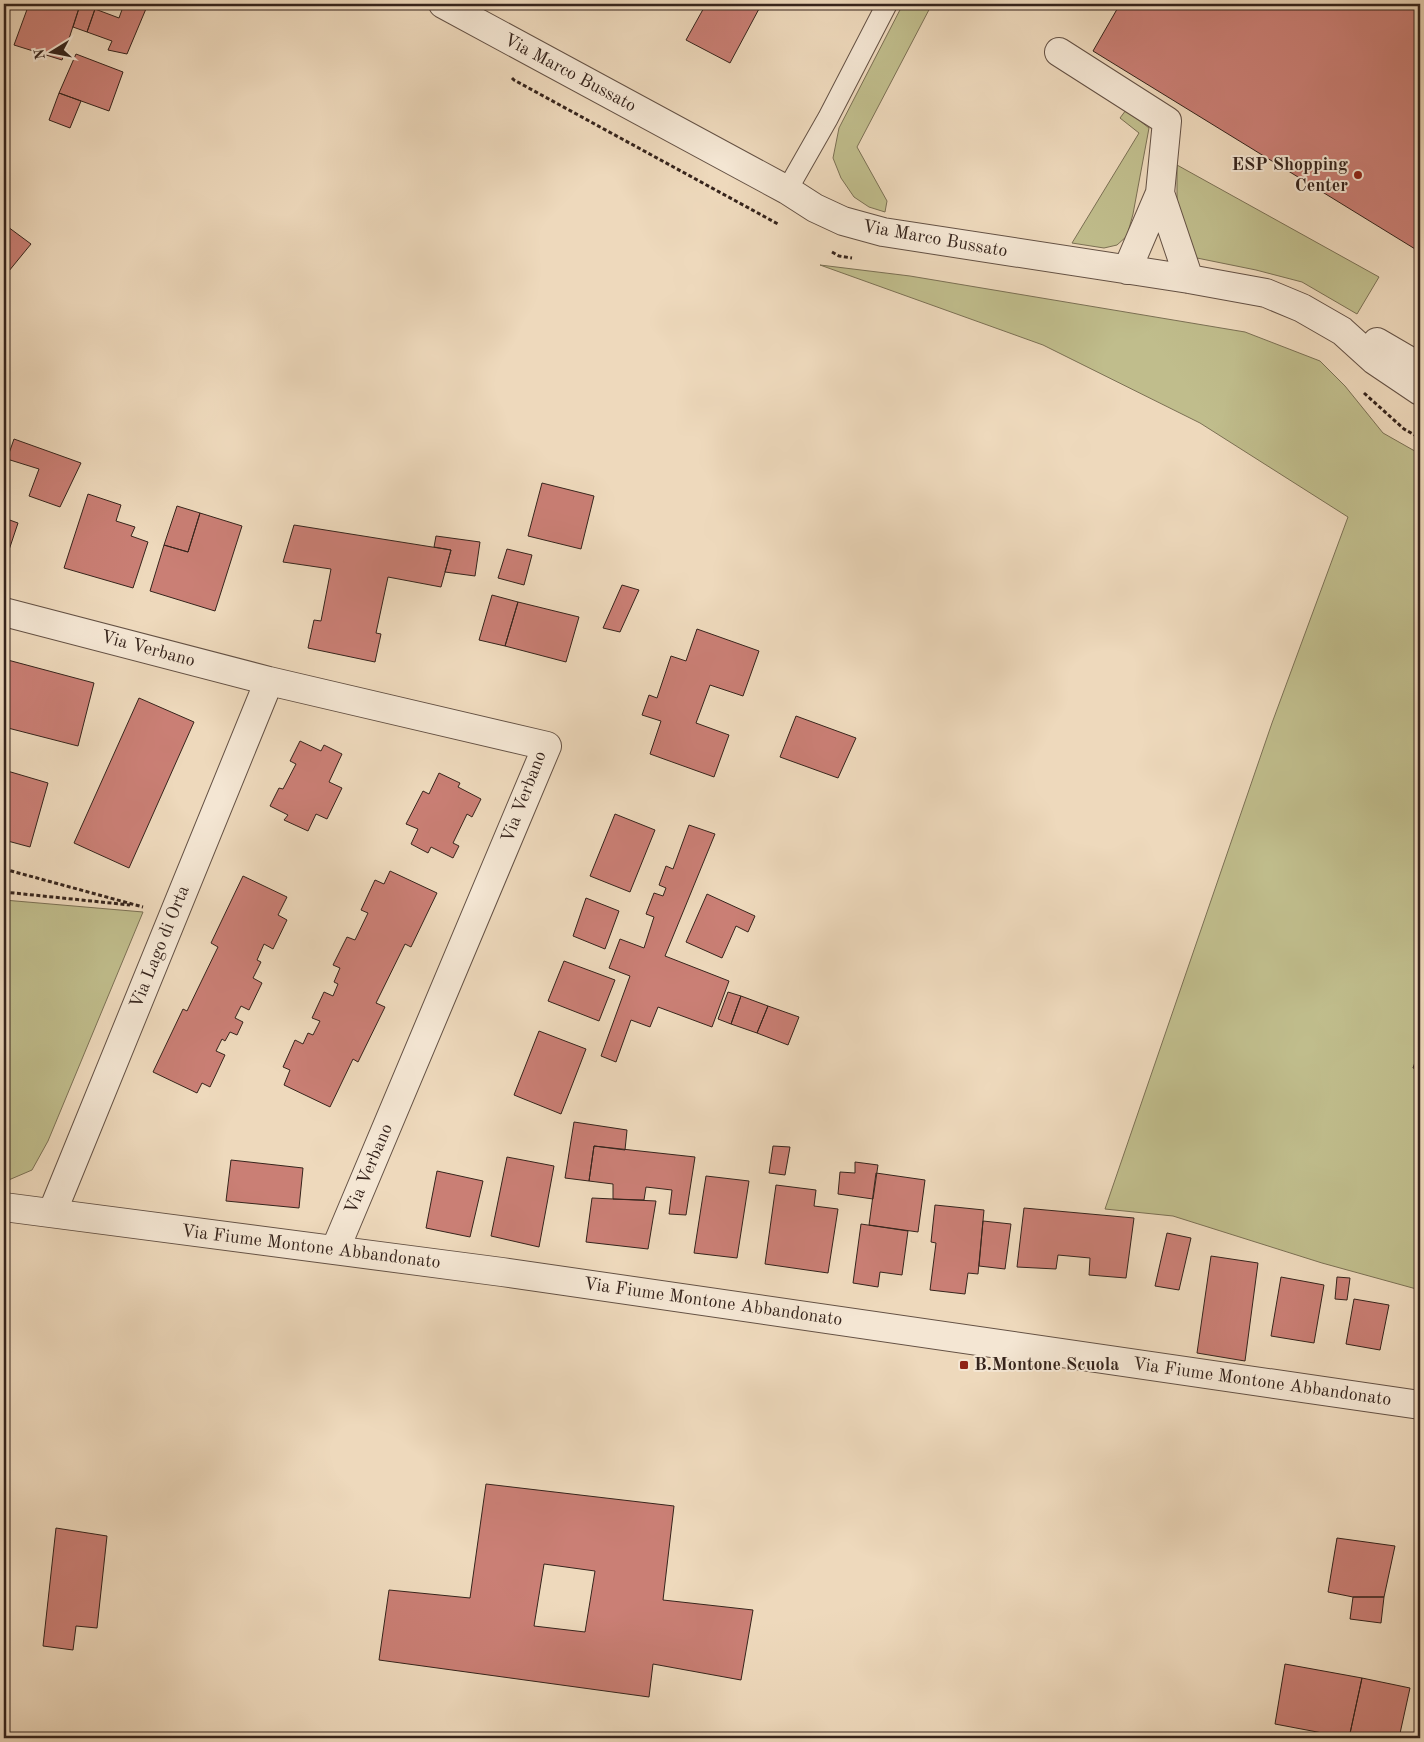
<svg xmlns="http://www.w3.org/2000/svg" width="1424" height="1742" font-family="'Old Standard TT',serif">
	<rect width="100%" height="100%" fill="#eed9bc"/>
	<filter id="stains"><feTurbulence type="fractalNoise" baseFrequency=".004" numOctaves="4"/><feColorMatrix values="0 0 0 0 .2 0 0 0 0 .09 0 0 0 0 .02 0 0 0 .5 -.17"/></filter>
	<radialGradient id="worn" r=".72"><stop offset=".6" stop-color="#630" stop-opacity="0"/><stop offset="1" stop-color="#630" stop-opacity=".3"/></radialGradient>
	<path fill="#c0bd8c" stroke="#7b7054" d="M903,4H932L857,147L887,201L885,212L869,207L854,197L841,178L833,158L839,128Z
		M1126,110L1149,128L1133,214L1127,236L1117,245L1104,248L1072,243L1139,133L1120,118Z
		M1177,165L1379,277L1357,314L1302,282L1256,270L1192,257L1177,211Z
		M820,265L910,276L1245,332L1320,361L1345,386L1383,433L1420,454V1290L1322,1263L1173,1216L1105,1209L1272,723L1348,517L1200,423L1043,345Z
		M4,900L143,912L48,1141L32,1170L4,1182Z"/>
	<path fill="#ca7f75" stroke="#36241c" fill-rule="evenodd" d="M29,4L80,5L62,60L14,45Z
		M124,4H148L127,54L108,50L112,41L87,32L95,9L119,18Z
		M706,4H753L760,7L730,63L686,40Z
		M1120,4H1420V252L1093,51Z
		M80,5L95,9L87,32L73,27Z
		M76,54L123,72L109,111L59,93Z
		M59,93L81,101L70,128L49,120Z
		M4,224L31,244L4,277Z
		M14,439L81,463L60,507L29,496L39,469L7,459Z
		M542,483L594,496L581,549L528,536Z
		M88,494L121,505L116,521L135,527L131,536L148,542L133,588L64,568Z
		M177,506L200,513L188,552L164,545Z
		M200,513L242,526L215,611L150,591L164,545L188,552Z
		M4,518L18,523L5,562H4Z
		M294,525L451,550L441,587L388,577L376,633L381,634L375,662L308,648L314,620L321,621L331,569L283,562Z
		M436,536L480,542L475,576L445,572L451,550L434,547Z
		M507,549L532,555L524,585L498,578Z
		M622,585L639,590L620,632L603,628Z
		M492,595L518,602L505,646L479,640Z
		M518,602L579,617L566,662L505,646Z
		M697,629L759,651L743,696L710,685L696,723L729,735L714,777L650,754L661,721L642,715L649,695L657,698L671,656L686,661Z
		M4,659L94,683L78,746L4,727Z
		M139,698L194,722L129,868L74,843Z
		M796,716L856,738L838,778L780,757Z
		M300,741L321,751L324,745L342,754L329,782L342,788L327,819L316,814L308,831L284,820L288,815L270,806L279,788L283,789L296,764L290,761Z
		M4,770L48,783L30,847L4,840Z
		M439,773L460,783L458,787L481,799L472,817L467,814L453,843L459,846L453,858L431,847L428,853L411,844L418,829L406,824L423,791L429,794Z
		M615,814L655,830L630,892L590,876Z
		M689,825L715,834L665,956L729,981L712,1027L658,1007L650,1027L631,1020L616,1062L601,1056L630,976L609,968L620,939L644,948L654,917L646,914L654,893L663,896L666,888L659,885L666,866L673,869Z
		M390,871L437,893L411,947L405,944L376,1003L385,1007L358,1062L353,1059L330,1107L284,1085L290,1070L283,1067L295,1040L303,1044L308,1033L313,1035L320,1021L312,1018L324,992L333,996L338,984L334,982L340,968L333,965L347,937L355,940L368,913L361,910L375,880L384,884Z
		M243,876L287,897L278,915L287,920L273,949L264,944L257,960L261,962L253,978L262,983L249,1010L241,1006L235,1018L243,1022L237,1035L230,1032L225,1041L222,1039L216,1051L225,1055L210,1087L202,1083L197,1093L153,1072L183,1009L187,1011L218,947L211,943Z
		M707,894L755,916L748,932L736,926L722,958L686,942Z
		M586,898L619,911L605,949L573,936Z
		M564,961L615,980L599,1021L548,1001Z
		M728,992L741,996L731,1024L718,1019Z
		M741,996L768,1006L757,1033L731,1024Z
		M768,1006L799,1017L788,1045L757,1033Z
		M539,1031L586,1049L561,1114L514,1095Z
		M1420,1048V1070L1413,1068Z
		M574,1122L627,1130L625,1150L594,1146L589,1181L565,1178Z
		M594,1146L695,1157L686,1215L669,1214L672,1190L646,1187L644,1200L613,1199V1184L589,1181Z
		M773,1146L790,1147L785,1175L769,1173Z
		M507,1157L554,1166L539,1247L491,1236Z
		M231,1160L303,1168L299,1208L226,1201Z
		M855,1162L878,1165L873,1199L838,1194L840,1172L855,1173Z
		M437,1171L483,1181L470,1237L426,1228Z
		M876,1173L925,1180L918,1232L869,1225Z
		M706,1176L749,1181L737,1258L694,1253Z
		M776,1185L816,1190L814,1206L838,1209L828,1273L765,1264Z
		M592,1198L656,1201L648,1249L586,1242Z
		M935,1205L984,1210L978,1274L968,1273L965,1294L930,1290L936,1243L931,1242Z
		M1024,1208L1134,1218L1126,1278L1089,1275L1090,1258L1058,1255L1056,1269L1017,1267Z
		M983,1221L1011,1224L1005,1269L979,1266Z
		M861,1224L908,1231L902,1275L880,1272L878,1287L853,1283Z
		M1167,1233L1191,1238L1179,1290L1155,1286Z
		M1211,1256L1258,1263L1245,1361L1197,1353Z
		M1281,1277L1324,1285L1314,1343L1271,1336Z
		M1337,1277L1350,1278L1347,1300L1335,1299Z
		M1354,1299L1389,1305L1380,1350L1346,1344Z
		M486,1484L674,1506L663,1600L753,1610L741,1680L653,1664L649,1697L379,1660L389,1590L470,1598ZM544,1564L595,1571L585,1632L534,1626Z
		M56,1528L107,1536L97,1628L76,1626L73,1650L43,1646Z
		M1337,1538L1395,1546L1384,1597H1353L1328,1592Z
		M1353,1597H1384L1381,1623L1350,1619Z
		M1285,1664L1362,1678L1349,1738L1275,1724Z
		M1362,1678L1410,1688L1399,1738H1349Z"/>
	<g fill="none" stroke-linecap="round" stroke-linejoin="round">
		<g stroke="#645144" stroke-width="22">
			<path id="service" d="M787,190L828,118L887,4"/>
		</g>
		<g stroke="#645144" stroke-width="30">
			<path id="minor" d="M443,4L787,190L815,208L843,221L883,232L1189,279L1266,293L1302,308L1342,331L1374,360L1420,391
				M1059,52L1167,121L1160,193L1127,270
				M1160,193L1189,279
				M1377,342L1420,367
				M4,612L269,681L547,746L335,1250
				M4,1207L502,1272L1420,1405
				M52,1213L269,681"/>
		</g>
		<path stroke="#36241c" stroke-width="3" stroke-dasharray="4 2.5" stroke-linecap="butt" d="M512,78L514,80L778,224
			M832,252L839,256L852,258
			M1364,393L1404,429L1420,438
			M4,869L143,907
			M4,892L130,905"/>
		<use href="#service" stroke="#f4e6d3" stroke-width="20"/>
		<use href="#minor" stroke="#f4e6d3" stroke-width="28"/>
	</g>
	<g fill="#8f2418" stroke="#f4e6d3" stroke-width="2">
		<circle cx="1358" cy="175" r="5"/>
		<rect x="959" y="1360" width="10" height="10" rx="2.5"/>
	</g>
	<g text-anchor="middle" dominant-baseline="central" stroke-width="4" stroke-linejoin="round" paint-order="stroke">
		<g font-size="18" fill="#36241c" stroke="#f4e6d3">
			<text transform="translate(570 73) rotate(28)">Via Marco Bussato</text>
			<text transform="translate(935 239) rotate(10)">Via Marco Bussato</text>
			<text transform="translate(148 649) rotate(15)">Via Verbano</text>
			<text transform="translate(524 797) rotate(-69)">Via Verbano</text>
			<text transform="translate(160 947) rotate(-68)">Via Lago di Orta</text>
			<text transform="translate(369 1169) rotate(-67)">Via Verbano</text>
			<text transform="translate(311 1247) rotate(7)">Via Fiume Montone Abbandonato</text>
			<text transform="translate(713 1302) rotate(8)">Via Fiume Montone Abbandonato</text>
			<text transform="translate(1262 1382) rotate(8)">Via Fiume Montone Abbandonato</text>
		</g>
		<g font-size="18" font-weight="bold" fill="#36241c" stroke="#f4e6d3" text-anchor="end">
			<text x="1348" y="165">ESP Shopping<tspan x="1348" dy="21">Center</tspan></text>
			<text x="974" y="1365" text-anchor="start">B.Montone Scuola</text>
		</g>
	</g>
	<rect width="1424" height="1742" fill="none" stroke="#eed9bc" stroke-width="20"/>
	<rect x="5" y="5" width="1414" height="1732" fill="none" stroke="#36241c" stroke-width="2.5"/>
	<rect x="10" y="10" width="1404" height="1722" fill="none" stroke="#36241c"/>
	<g transform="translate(52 52) rotate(260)" stroke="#f4e6d3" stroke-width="4" paint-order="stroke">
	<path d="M0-4L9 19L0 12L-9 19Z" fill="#36241c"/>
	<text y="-8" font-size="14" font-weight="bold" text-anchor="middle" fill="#36241c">N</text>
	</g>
	<rect width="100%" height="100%" filter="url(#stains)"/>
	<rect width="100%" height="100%" fill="url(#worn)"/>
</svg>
